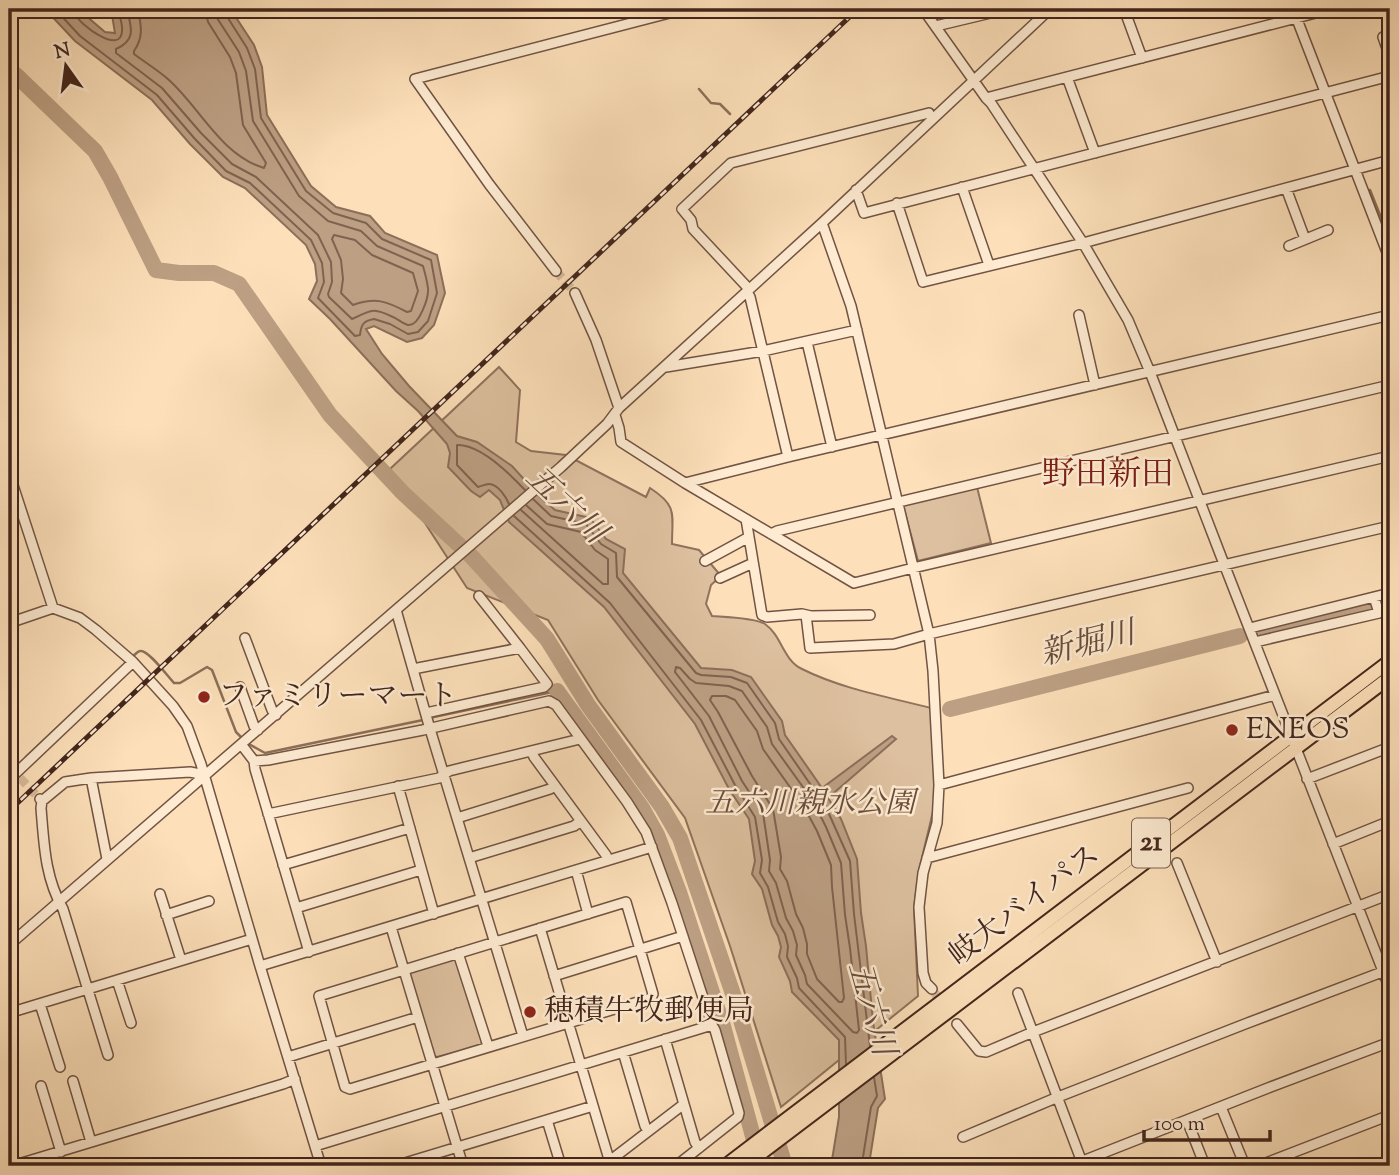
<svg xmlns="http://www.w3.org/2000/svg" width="1399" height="1175" font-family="'Sorts Mill Goudy','Noto Serif JP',serif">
	<rect width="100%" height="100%" fill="#fde0ba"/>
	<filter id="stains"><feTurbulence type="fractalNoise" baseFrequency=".00286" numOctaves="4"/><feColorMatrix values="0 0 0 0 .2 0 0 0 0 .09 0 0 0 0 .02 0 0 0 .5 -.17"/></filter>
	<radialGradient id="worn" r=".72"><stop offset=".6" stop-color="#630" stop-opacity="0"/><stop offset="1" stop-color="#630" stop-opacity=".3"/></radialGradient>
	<path fill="#ddc09f" stroke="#90725d" stroke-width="2" d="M499,367L520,390L516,442L531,451L566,455L646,497L650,488C678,506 672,514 672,544L699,550L721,576L711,585L706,604L712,616C724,617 756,618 765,624C782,636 783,660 802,669C842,689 888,697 931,708L936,799L919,870L914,908L918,996L781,1107L730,946L685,818L598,700L548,620L467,588L390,469Z
		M977,487L991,543L918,561L903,505Z
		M455,959L458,962L482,1041L481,1046L437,1057L434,1056L409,974L411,972Z"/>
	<path fill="#bda084" stroke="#8c6f5a" stroke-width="2" d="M45,9H78L105,32L115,33L111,9H228L233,13L254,45L262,67L267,115L311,186L336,207L370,216L385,233L437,255L445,293L434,325L422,338L407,342L374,326L366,329L382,354L409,386L457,436L477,442L512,466L540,497L555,510L590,518L606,539L625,549L623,573L701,668L732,670L751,677L782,721L785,735L822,788L892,736L896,739L828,798L841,819L857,859L861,913L866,946L873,1022L885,1099L878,1108L870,1158L874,1166H831L839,1117V1040L792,992L790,981L779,957L781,947L778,936L772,925L762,889L752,874L755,861L749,819L729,789L695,724L604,607L509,522L500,500L489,490L480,497L471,491L448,467L450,453L447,444L418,411L396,391L330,319L309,299L317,281L315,264L306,245L245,188L223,177L190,144L152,100L75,41Z"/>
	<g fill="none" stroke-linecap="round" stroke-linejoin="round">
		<path stroke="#806250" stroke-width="2" d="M55,9L80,36L157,95L195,139L226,171L250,183L311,240L322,263L324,282L318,298L355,336L360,335C361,325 363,321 374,319L390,324L408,334L418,332L428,321L437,293L431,260L382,239L366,223L333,213L306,191L261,118L255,69L247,48L226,15L225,9
			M75,9C75,11 75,13 75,14C79,24 121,56 122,31C123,24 119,15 118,9
			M127,9C131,27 137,40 116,49V53L162,88L201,133L232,164L256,177L318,235L331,262L332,282L328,294L329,297L352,319C371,311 371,306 393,317C398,319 403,324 408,325C419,327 429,297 428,288C427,281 425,273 423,266L377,246L361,231L328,221L299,196L253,121L246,71L239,52L217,18L216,9
			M138,9C141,25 144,37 134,51V54C146,63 159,71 169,80C201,109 221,155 264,168L266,163L243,125L236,73L230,57L208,22L205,9
			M334,235L355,240L372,255L413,273L418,291L411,311L407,312C386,301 376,297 353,305L341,293L343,279L341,260L332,239Z
			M533,499L551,516L586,524L601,544L616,553L617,577L696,673L701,675L731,677L747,683L775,723L779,739L815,791L821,796L850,861L854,914L870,1046
			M509,504C506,497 498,484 489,484C485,484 482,486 478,487L457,465V445C480,444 510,474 525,490
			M521,510L603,584H608V559L595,550L581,532L547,524L526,505
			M514,516L610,603L701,720L735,785L755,817L762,860L760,873L768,887L778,922L785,934L788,946L787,957L797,978L799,988L845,1037L846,1065
			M676,667L680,668L690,679L696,683L729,686L742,691L767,727L772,744L813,801L826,827L841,863L845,915L850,948L859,1030L857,1033L853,1032L807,984L805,975L796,955L797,945L793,931L786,918L776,883L769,871L770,860L763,813L742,781L709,716L675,672Z
			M712,696H726L735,700L757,731L763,749L804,807L817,831L831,865L832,887L844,998L842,1002H839L817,979L807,954V944L803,928L796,914L787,881L780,869L781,857L773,809L752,776L718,712L710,700Z
			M866,1166L863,1157L871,1107L877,1096L874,1077"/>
		<path stroke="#8c6f5a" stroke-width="2.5" d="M699,89L711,103L720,104L730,114
			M1370,190L1390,240
			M131,659C132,657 138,651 140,651C148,649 168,677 174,683H180L207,667L212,670L236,732L242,738
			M429,718L557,691
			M247,743L265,753L423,720
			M26,757L77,709"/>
		<path stroke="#bda084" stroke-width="16" d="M9,74L16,75L95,151L110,177L156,270L179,273H214L239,284L330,415L403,493L471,556L547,639L588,705L662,807L680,838L734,997L785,1166
			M1262,633L1390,603
			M557,691L642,808L657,835L679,892L723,1026L761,1166
			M950,709L1240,636"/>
		<path stroke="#d8bb9a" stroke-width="9" stroke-dasharray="9 4.5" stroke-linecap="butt" d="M556,271L575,293
			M20,778L39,798
			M932,989L957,1024"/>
		<g stroke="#715443" stroke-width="12">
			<path id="minor" d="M923,9L986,98L991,103L1083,243L1128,320L1150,372L1224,564L1390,989
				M1124,9L1142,58
				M1293,9L1390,260
				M936,26L1007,9
				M1383,37L1390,57
				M1067,77L1095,153
				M986,98L1331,9
				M962,187L989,265
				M1286,188L1305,239
				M856,190L864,213L1390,76
				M897,203L923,282L1083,243L1390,160
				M822,223L851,306L929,634L933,671L939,785L937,823L923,873L919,907L923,973L926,983L932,989
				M1289,246L1328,230
				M556,271L489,184L415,79L685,9
				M749,289L693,229L691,220L682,209L731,163L929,113
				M747,292L750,297L788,457
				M575,293L596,340L619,408
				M1079,315L1095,385
				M807,342L832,447
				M666,367L763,351L857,330
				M615,415L619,428L621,442L685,483L854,583L913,568L1390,456
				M9,473L53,608
				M685,483L788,457L1390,315
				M746,519L762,615L767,617L802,614L811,616L870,615
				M771,534L777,531L1390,385
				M705,561L749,537
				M720,578L753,563
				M479,596L520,648
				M396,610L430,729L523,1036
				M806,615L810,648L894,644L929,634L1390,526
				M9,623L53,608L80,618L96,630L133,662L173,706L187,726L201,764L260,966L321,1166
				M1250,628L1390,593
				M245,638L272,710L276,715
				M1255,642L1379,613L1374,597
				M413,669L520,648L547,684L544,687L426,713
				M240,687L254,726L258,730
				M241,744L254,761L255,769L309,952
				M532,751L534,757L606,855L608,860
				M254,761L268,760L423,730L549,701L556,705L627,802L646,832L672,903L712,1025L715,1030L739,1113L738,1117L676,1166
				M9,778L16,773L133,662
				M91,778L107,859
				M1307,779L1390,747
				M939,785L1275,695
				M398,786L434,914
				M40,799L42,801L65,782L91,778L190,772L205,775
				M42,801L41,808C44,844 45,878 63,909L108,1055
				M268,814L439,778L449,771L580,739
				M457,818L550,789L555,786
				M1333,844L1390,821
				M469,858L574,826L581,821
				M927,858L1188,788
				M1177,863L1217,962
				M283,865L410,828
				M576,870L588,914
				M160,894L181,960
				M626,902L653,994L651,998L350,1089L345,1087L319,996Z
				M296,908L421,870
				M166,915L209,901
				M391,927L463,1166
				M540,928L611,1166
				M9,945L561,467L607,424L619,408L822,223L1050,9
				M458,953L488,1046
				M260,966L652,847
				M554,976L683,936
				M117,980L131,1023
				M1018,993L1083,1165
				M40,1004L60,1067
				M9,1013L252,939
				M957,1024L979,1051L986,1052L1033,1032L1390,894
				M665,1039L695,1142L699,1148
				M623,1052L645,1126L648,1131
				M288,1057L418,1017
				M73,1081L91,1142
				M41,1086L61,1152
				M1221,1107L1245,1166
				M547,1120L561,1166
				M1187,1120L1205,1166
				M963,1137L1058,1097L1245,1024L1390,969
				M315,1146L712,1025
				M12,1166L283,1084L295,1079
				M395,1166L593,1106
				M542,1166L559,1161
				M603,1166L684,1104
				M1070,1166L1268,1088L1390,1042
				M1258,1166L1390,1115"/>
		</g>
		<g stroke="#42251b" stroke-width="16">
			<path id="highway" d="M725,1166L1390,661
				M744,1166L1390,677"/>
		</g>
		<use href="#minor" stroke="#feebd2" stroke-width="9"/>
		<use href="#highway" stroke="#fde0ba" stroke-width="12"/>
		<g stroke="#42251b" stroke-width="5">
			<path id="rail" d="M9,811L858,9"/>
		</g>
		<use href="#rail" stroke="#feebd2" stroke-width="2.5" stroke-dasharray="8" stroke-linecap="butt"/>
	</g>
	<g fill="#8f2418" stroke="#feebd2" stroke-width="2.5">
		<circle cx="204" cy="697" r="7"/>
		<circle cx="1232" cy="730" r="7"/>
		<circle cx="530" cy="1012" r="7"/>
	</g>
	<g text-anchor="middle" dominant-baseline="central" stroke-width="5" stroke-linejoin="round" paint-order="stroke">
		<rect fill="#feebd2" stroke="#7a6052" stroke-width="2" x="1132" y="818.5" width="38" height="49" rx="5"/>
		<g font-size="28" font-weight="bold" fill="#42251b">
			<text x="1151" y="843">21</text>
		</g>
		<g font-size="30" fill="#42251b" stroke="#feebd2" text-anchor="start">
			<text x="218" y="697">ファミリーマート</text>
			<text x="1246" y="730">ENEOS</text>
			<text x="544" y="1012">穂積牛牧郵便局</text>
		</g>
		<g font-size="30" font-style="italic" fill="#694c3c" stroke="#feebd2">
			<text x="810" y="804">五六川親水公園</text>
		</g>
		<g font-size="30" fill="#42251b" stroke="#feebd2">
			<text transform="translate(1025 906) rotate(-37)">岐大バイパス</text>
		</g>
		<g font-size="32" font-style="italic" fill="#674a3a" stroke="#feebd2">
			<text transform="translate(565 506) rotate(43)">五六川</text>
			<text transform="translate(1088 645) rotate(-14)">新堀川</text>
			<text transform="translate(870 1009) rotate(74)">五六川</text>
		</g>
		<g font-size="33" fill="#7a1f14" stroke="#feebd2">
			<text x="1108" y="476">野田新田</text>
		</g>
	</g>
	<rect width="1399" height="1175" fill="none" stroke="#fde0ba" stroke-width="35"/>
	<rect x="10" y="10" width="1378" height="1154" fill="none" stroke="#42251b" stroke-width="3.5"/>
	<rect x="18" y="18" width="1364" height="1140" fill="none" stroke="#42251b" stroke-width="2"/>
	<g transform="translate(66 66) rotate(346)" stroke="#feebd2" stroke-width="5" paint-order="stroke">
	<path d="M0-5L12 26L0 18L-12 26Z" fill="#42251b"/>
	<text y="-10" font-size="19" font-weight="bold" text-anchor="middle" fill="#42251b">N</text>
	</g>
	<path d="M1144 1130v10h126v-10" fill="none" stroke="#42251b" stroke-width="3.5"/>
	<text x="1154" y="1130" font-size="21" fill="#42251b" stroke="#feebd2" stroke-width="5" paint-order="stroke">100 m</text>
	<rect width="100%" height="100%" filter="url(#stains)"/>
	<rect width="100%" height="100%" fill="url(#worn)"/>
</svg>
